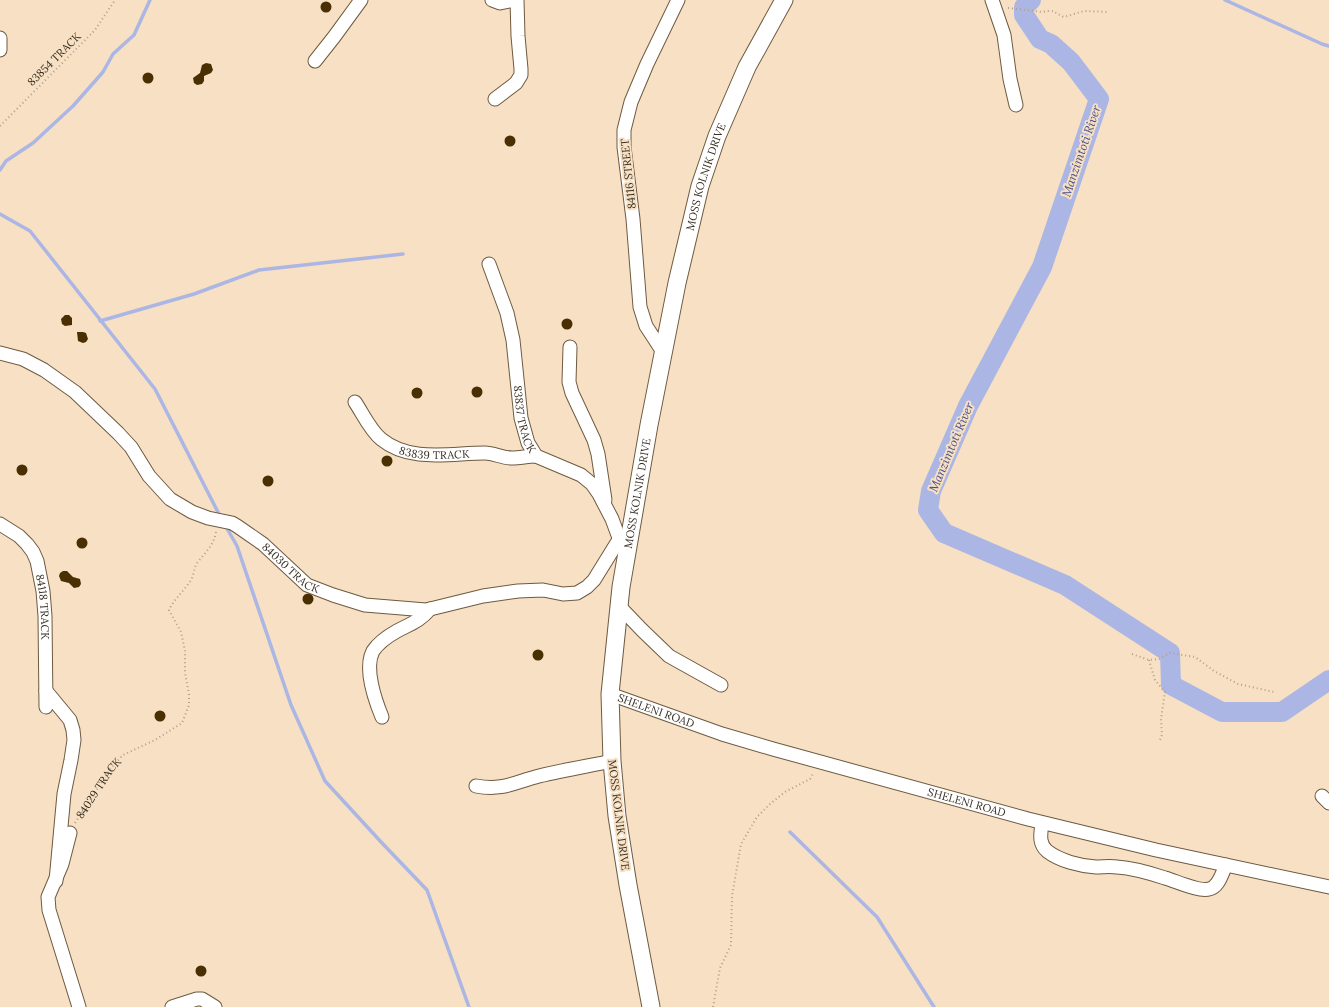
<svg xmlns="http://www.w3.org/2000/svg" width="1329" height="1007" font-family="Lora,serif">
	<rect width="100%" height="100%" fill="#f7e0c3"/>
	<g fill="none" stroke-linecap="round" stroke-linejoin="round">
		<path stroke="#acb6e4" stroke-width="3.5" d="M1225,0L1322,44L1329,46
			M0,170L6,161L33,143L73,106L103,72L113,54L134,35L150,0
			M0,214L30,231L155,389L221,518
			M100,321L194,294L259,270L403,254
			M225,525L237,546L291,705L325,781L382,843L427,890L469,1007
			M790,832L877,917L934,1007"/>
		<path stroke="#acb6e4" stroke-width="20" d="M1031,0L1024,7V15L1040,39L1051,44L1071,62L1099,99L1042,267L968,406L931,491L928,510L944,533L1065,585L1170,653L1171,685L1222,712H1282L1329,680"/>
	</g>
	<path fill="#492f02" d="M320.5 7a5.5 5.5 0 1 1 11 0a5.5 5.5 0 1 1-11 0Z
		M206,63L211,64L213,70L211,73L204,76V81L202,84L197,85L194,83L193,78L200,73L202,65Z
		M142.5 78a5.5 5.5 0 1 1 11 0a5.5 5.5 0 1 1-11 0Z
		M504.5 141a5.5 5.5 0 1 1 11 0a5.5 5.5 0 1 1-11 0Z
		M65,315H69L72,318V325L65,326L62,324L61,319Z
		M561.5 324a5.5 5.5 0 1 1 11 0a5.5 5.5 0 1 1-11 0Z
		M77,332H83L86,333L88,339L86,342L83,343L78,341Z
		M471.5 392a5.5 5.5 0 1 1 11 0a5.5 5.5 0 1 1-11 0Z
		M411.5 393a5.5 5.5 0 1 1 11 0a5.5 5.5 0 1 1-11 0Z
		M381.5 461a5.5 5.5 0 1 1 11 0a5.5 5.5 0 1 1-11 0Z
		M16.5 470a5.5 5.5 0 1 1 11 0a5.5 5.5 0 1 1-11 0Z
		M262.5 481a5.5 5.5 0 1 1 11 0a5.5 5.5 0 1 1-11 0Z
		M76.5 543a5.5 5.5 0 1 1 11 0a5.5 5.5 0 1 1-11 0Z
		M63,571H67L73,577L80,579L81,584L79,587L74,588L69,583L61,581L59,576L60,573Z
		M302.5 599a5.5 5.5 0 1 1 11 0a5.5 5.5 0 1 1-11 0Z
		M532.5 655a5.5 5.5 0 1 1 11 0a5.5 5.5 0 1 1-11 0Z
		M154.5 716a5.5 5.5 0 1 1 11 0a5.5 5.5 0 1 1-11 0Z
		M195.5 971a5.5 5.5 0 1 1 11 0a5.5 5.5 0 1 1-11 0Z"/>
	<g fill="none" stroke-linecap="round" stroke-linejoin="round">
		<g stroke="#6d5a41" stroke-width="15">
			<g id="minor">
				<path d="M492,0L500,3L514,0"/>
				<path d="M992,0L1004,35L1010,79L1016,105"/>
				<path d="M0,38V50"/>
				<path d="M315,61L334,37L361,0"/>
				<path d="M495,99L516,83L521,75V69L518,36L517,0"/>
				<path id="s2" d="M489,264L507,313L513,340L521,418L528,443L536,456L581,475L592,484L599,494L612,519L622,546"/>
				<path d="M570,347L569,382L572,393L594,440L598,454L605,500"/>
				<path d="M663,352L646,326L640,307L633,219L624,147V130L631,102L647,64L678,0"/>
				<path id="s3" d="M0,353L23,359L44,370L75,392L118,433L131,447L149,476L170,499L192,512L208,518L232,523L237,526L263,544L307,585L333,595L365,605L426,610L483,596L518,591L543,590L563,594L577,593L587,587L594,580L620,538"/>
				<path id="s4" d="M355,402C363,414 370,430 381,439C410,463 451,453 485,453C494,453 502,458 512,458C520,458 528,456 536,456"/>
				<path id="s5" d="M0,524L19,536L27,544L33,552L37,561L43,591L45,616L46,707"/>
				<path d="M619,606L642,630L669,656L721,685"/>
				<path d="M46,691L70,720L73,730L74,740L71,760L64,794L56,881"/>
				<path id="s6" d="M610,694L722,734L773,749L1028,819L1156,850L1329,887"/>
				<path d="M382,717C375,700 364,668 373,651C379,642 388,636 397,631C410,624 420,621 430,609"/>
				<path d="M476,786C503,791 515,782 539,776C563,770 588,766 612,761"/>
				<path d="M1322,796L1329,803"/>
				<path d="M1042,823C1041,833 1038,843 1047,851C1060,861 1080,866 1096,867C1103,867 1110,866 1117,867C1133,868 1150,873 1165,878C1176,881 1199,892 1209,889C1219,887 1222,873 1226,865"/>
				<path d="M70,833L62,864L48,897L49,910L79,1007"/>
				<path d="M172,1007L197,999H202L215,1007"/>
			</g>
		</g>
		<g stroke="#6d5a41" stroke-width="19">
			<g id="major">
				<path id="s7" d="M651,1007L628,885L617,816L612,761L610,694L621,587L649,425L677,283L700,186L717,136L747,67L784,0"/>
			</g>
		</g>
		<g stroke="#b19f88" stroke-width="2" stroke-dasharray="1 3" stroke-linecap="butt">
			<path d="M1008,8L1043,12C1055,9 1054,13 1064,17L1084,11L1109,12"/>
			<path d="M0,126L95,30L115,0"/>
			<path d="M1132,654L1149,660L1159,659L1170,653L1195,657L1214,671L1238,684L1274,692"/>
			<path d="M1149,660L1155,680L1165,692L1161,719L1162,735L1159,742"/>
			<path id="s1" d="M75,823L111,768L123,755L155,740L182,723L189,705V694L185,673V651L181,632L169,610C174,599 184,591 191,580C194,575 194,568 197,563C205,553 214,545 216,532"/>
			<path d="M713,1007L720,968L731,945L732,896L741,844L757,817L770,804L785,792L810,779L814,772"/>
		</g>
		<use href="#minor" stroke="#fff" stroke-width="13"/>
		<use href="#major" stroke="#fff" stroke-width="17"/>
	</g>
	<g text-anchor="middle" dominant-baseline="central" stroke-width="4" stroke-linejoin="round" paint-order="stroke">
		<g font-size="11" fill="#362e22" stroke="#f7e0c3">
			<text transform="translate(54 59) rotate(-45)">83854 TRACK</text>
			<text transform="translate(628 174) rotate(-96)">84116 STREET</text>
			<text stroke="none"><textPath href="#s7" startOffset="843">MOSS KOLNIK DRIVE</textPath></text>
			<text stroke="none"><textPath href="#s2" startOffset="160">83837 TRACK</textPath></text>
			<text stroke="none"><textPath href="#s4" startOffset="102">83839 TRACK</textPath></text>
			<text stroke="none"><textPath href="#s7" startOffset="519">MOSS KOLNIK DRIVE</textPath></text>
			<text stroke="none"><textPath href="#s3" startOffset="371">84030 TRACK</textPath></text>
			<text stroke="none"><textPath href="#s5" startOffset="100">84118 TRACK</textPath></text>
			<text stroke="none"><textPath href="#s6" startOffset="49">SHELENI ROAD</textPath></text>
			<text stroke="none"><textPath href="#s1" startOffset="42">84029 TRACK</textPath></text>
			<text stroke="none"><textPath href="#s6" startOffset="373">SHELENI ROAD</textPath></text>
			<text transform="translate(619 815) rotate(83)">MOSS KOLNIK DRIVE</text>
		</g>
		<g font-size="12" font-style="italic" fill="#454e89" stroke="#f7e0c3">
			<text transform="translate(1081 151) rotate(-71)">Manzimtoti River</text>
			<text transform="translate(951 447) rotate(-67)">Manzimtoti River</text>
		</g>
	</g>
</svg>
